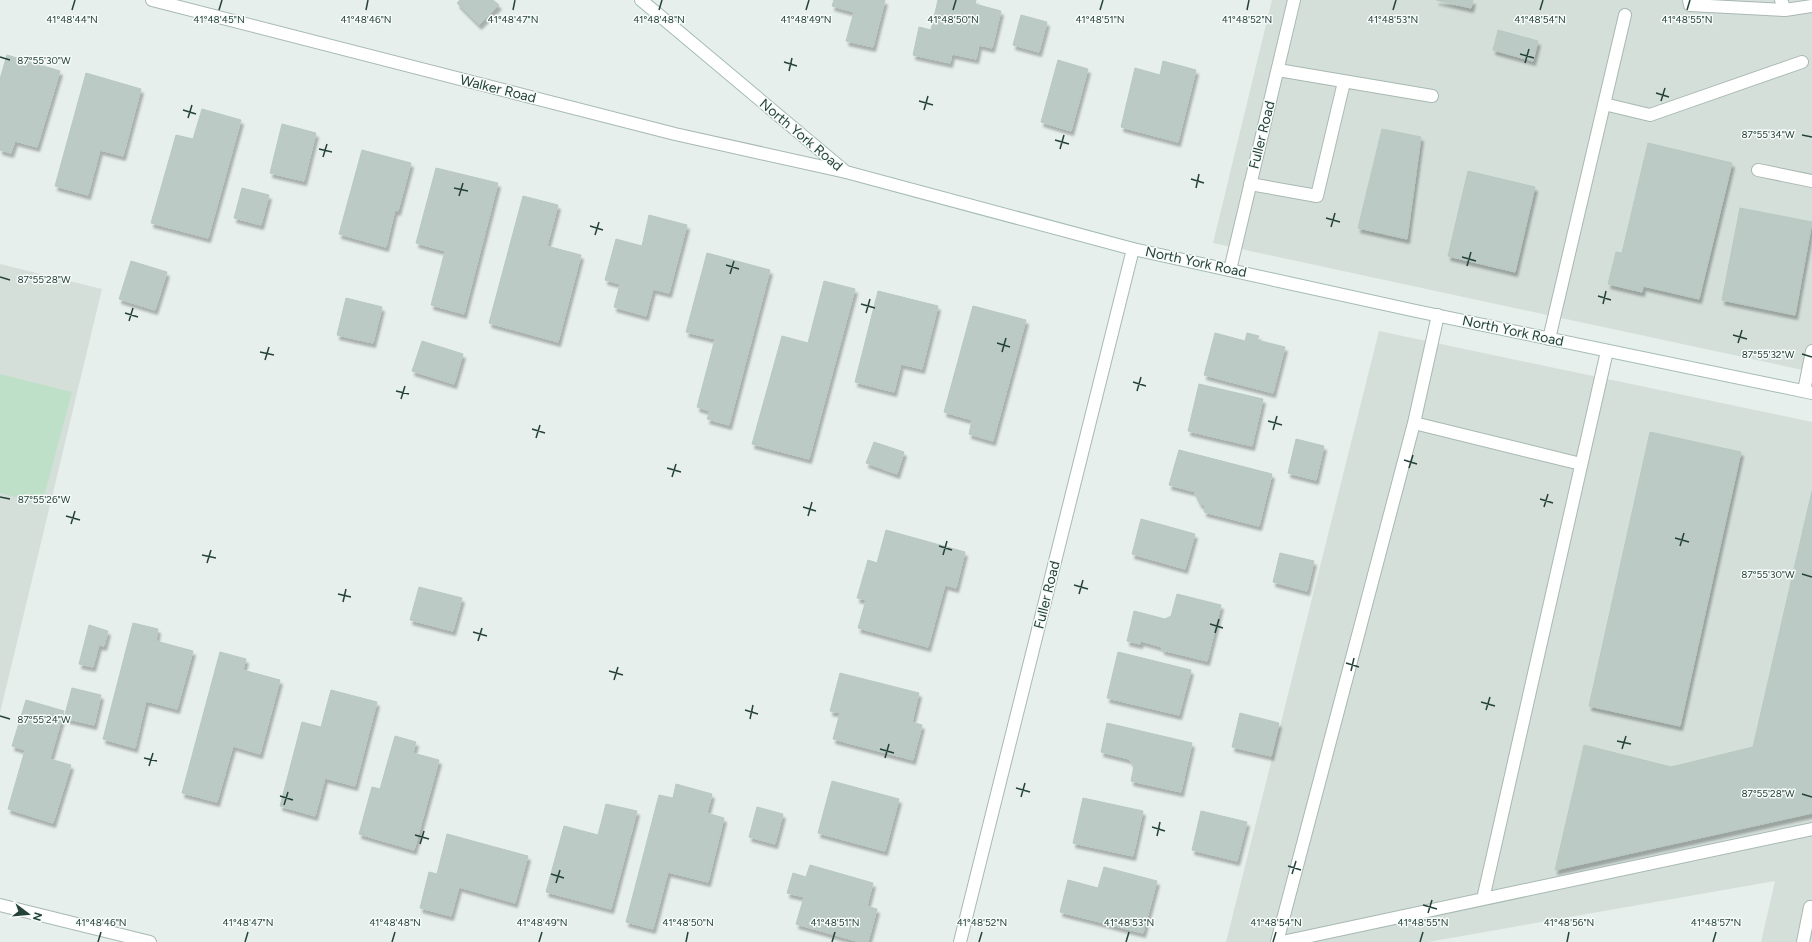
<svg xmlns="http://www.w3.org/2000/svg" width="1812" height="942" font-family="Figtree,sans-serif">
	<defs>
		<filter id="shadow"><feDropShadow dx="2.5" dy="4.5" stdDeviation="1" flood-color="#0004"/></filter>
	</defs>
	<rect width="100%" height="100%" fill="#e6efeb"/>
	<path fill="#d4dfda" d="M1272,0H1812V372L1213,243Z
		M0,264L102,289L0,713Z
		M1379,331L1812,422V942H1761L1775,881L1428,942H1226Z"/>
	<path fill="#bfe0c8" d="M0,374L72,392L42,504L0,493Z"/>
	<path fill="#bbcac4" stroke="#b8c9c2" filter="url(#shadow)" d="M460,0H493L499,5L479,25L457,3Z
		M834,0H885L873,47L846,41L854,12L832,6Z
		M938,0H976L975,4L1001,11L992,48L979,45L976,59L952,54L950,63L913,55L919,27L931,30Z
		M1436,0H1473L1471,8Z
		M1021,15L1047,22L1039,52L1013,45Z
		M1498,30L1538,41L1533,61L1493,50Z
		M7,55L60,71L37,147L15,141L11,153L0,150V79Z
		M1058,60L1088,69L1071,131L1041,122Z
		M1163,61L1196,70L1178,142L1121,127L1135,68L1160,75Z
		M86,73L141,89L123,156L100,150L88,195L55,186Z
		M202,109L241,120L208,238L151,223L176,135L193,139Z
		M282,124L316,133L304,181L270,173Z
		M1382,129L1421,137L1407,239L1358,228Z
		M1648,143L1732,163L1699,299L1643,286L1642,292L1608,284L1616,252L1622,253Z
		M362,150L411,163L398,211L395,210L386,247L339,234Z
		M436,168L498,183L464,314L431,305L445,251L416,243Z
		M1468,171L1535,187L1515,272L1448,256Z
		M242,188L269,195L261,225L234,218Z
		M523,196L558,205L547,246L581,255L558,342L489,323Z
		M1740,208L1812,222L1795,315L1722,300Z
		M649,215L687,225L669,293L653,289L646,316L614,307L620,284L605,280L616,239L642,246Z
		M707,253L770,270L729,425L707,419L710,411L697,407L715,339L686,332Z
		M131,261L167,272L155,310L119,299Z
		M824,281L855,289L809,459L752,444L782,336L808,343Z
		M878,291L938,306L922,369L901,364L894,392L855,382Z
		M346,298L382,307L373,343L337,335Z
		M973,306L1026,320L993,441L969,434L972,420L944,412Z
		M1215,333L1245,341L1247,333L1259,336L1257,340L1285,347L1273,393L1204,375Z
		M422,341L463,354L454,384L412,371Z
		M1199,384L1263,399L1252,446L1188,431Z
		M1650,432L1741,452L1680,726L1589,706Z
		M1296,439L1324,446L1316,480L1288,473Z
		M874,442L904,452L897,474L866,463Z
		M1179,450L1272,474L1259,526L1204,512L1205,505L1200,504L1195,494L1196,492L1169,485Z
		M1812,491V813L1555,870L1584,745L1671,767L1753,747Z
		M1141,519L1195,534L1185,569L1132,554Z
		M886,530L965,552L956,588L945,585L928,647L858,628L866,600L857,598L868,560L877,563Z
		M1280,553L1314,561L1307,591L1273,582Z
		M419,587L462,598L453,631L410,620Z
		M1177,594L1221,605L1207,661L1162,650V647L1141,641L1140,644L1127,641L1134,611L1165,619L1171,616Z
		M133,623L158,629L156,641L193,651L177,709L146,701L135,748L103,739Z
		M89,625L108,631L104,646L99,645L93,667L79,664Z
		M220,652L246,659L243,670L280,680L260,754L233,746L217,802L182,793Z
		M1118,652L1191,670L1179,715L1107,698Z
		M840,673L919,693L912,722L922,725L913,760L833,739L840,713L830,711Z
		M72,688L101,695L94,725L64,718Z
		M331,690L377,702L355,786L325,778L315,816L280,806L302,722L321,727Z
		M26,700L64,711L50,759L71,765L53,823L8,809L25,750L12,746Z
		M1240,713L1279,723L1271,756L1232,747Z
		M1107,723L1192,743L1181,792L1131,781L1134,766L1129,759L1101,752Z
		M395,736L416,742L413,753L439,760L414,850L359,834L372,787L380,789Z
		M832,781L899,799L885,851L818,833Z
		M676,784L712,794L707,813L724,818L708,882L668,872L653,929L626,922L659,795L673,798Z
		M1083,798L1143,811L1133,856L1073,843Z
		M606,804L637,811L611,909L546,892L564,826L598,835Z
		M757,807L783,814L775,844L749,837Z
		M1201,811L1247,822L1237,861L1192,850Z
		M447,834L528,856L515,903L459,887L451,916L420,908L429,872L437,874Z
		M810,865L873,883L867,906L877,909L868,942H860L796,924L804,897L787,893L793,873L806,877Z
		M1104,867L1157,881L1143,933L1060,912L1068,880L1098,888Z"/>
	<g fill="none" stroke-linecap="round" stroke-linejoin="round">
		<g stroke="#a8b8b2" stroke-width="14">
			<path id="lane" d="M1689,0L1690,5L1785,10L1781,0
				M1785,10L1812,6
				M1278,70L1432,96
				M1604,104L1650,115L1802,62
				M1758,170L1812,181
				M1250,184L1317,196L1344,82
				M1549,339L1625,15
				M1804,391L1812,351
				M1414,423L1581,464
				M1483,899L1607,351
				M1277,942L1414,423L1438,315
				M1282,942L1812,829
				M1803,942L1810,907"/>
		</g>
		<g stroke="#a8b8b2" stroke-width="14">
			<path id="street" d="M152,0L675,134L846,172
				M1230,270L1294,0
				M0,905L150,942
				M960,942L1133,249"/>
		</g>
		<g stroke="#a4bbb3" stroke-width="14">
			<path id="secondary" d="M641,0L846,172L1133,249L1416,311L1812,393"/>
		</g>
		<use href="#lane" stroke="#fff" stroke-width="12"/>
		<use href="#street" stroke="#fff" stroke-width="12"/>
		<use href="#secondary" stroke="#fff" stroke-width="12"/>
	</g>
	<path fill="none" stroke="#24423a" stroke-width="1.5" d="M72,10L75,0M219,10L222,0M366,10L368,0M513,10L515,0M659,10L662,0M806,10L809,0M953,10L956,0M1100,10L1103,0M1247,10L1249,0M1393,10L1396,0M1540,10L1543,0M1687,10L1690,0M1520,54L1534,58M0,57L10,60M784,62L797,66M1525,63L1529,49M789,71L792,58M1656,93L1669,97M919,101L933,105M1661,101L1665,88M183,110L196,114M924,110L928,96M188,118L192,105M1802,135L1812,137M1055,140L1069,144M319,149L332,152M1060,149L1064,135M323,157L327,144M1191,179L1204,183M454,188L468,191M1196,188L1199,174M459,196L463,183M1326,218L1340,222M590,226L603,230M1331,227L1335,213M595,235L599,222M1462,257L1476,261M726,265L739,269M1467,266L1471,252M730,274L734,261M0,277L10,280M1598,296L1611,300M861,304L875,308M1603,304L1606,291M125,313L138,317M866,313L870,299M129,321L133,308M1733,335L1747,339M997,343L1010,347M1738,343L1742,330M260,352L274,355M1002,352L1006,338M1802,354L1812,357M265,360L269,347M1133,382L1146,386M396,391L409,394M1137,391L1141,377M401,399L405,386M1268,421L1282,425M532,429L545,433M1273,430L1277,416M536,438L540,425M1404,460L1417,464M667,468L681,472M1409,468L1413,455M672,477L676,464M0,497L10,499M1540,499L1553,503M803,507L816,511M1544,507L1548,494M66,516L80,520M808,516L812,502M71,524L75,511M1675,538L1689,542M939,546L952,550M1680,546L1684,533M202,555L216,558M943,555L947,541M207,563L211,550M1802,574L1812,577M1074,585L1088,589M338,594L351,597M1079,594L1083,580M343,602L346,589M1210,624L1223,628M473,632L487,636M1215,633L1219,619M478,641L482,628M1346,663L1359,667M609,671L623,675M1351,671L1354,658M614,680L618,667M1481,702L1495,706M745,710L758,714M1486,710L1490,697M0,716L10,719M750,719L753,705M1617,741L1631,744M880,749L894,753M1622,749L1626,736M144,758L157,761M885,758L889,744M149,766L153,753M1016,788L1030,792M1802,794L1812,797M280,796L293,800M1021,797L1025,783M284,805L288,792M1152,827L1165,831M415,835L429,839M1157,836L1160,822M420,844L424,831M1288,866L1301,870M551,874L564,878M1292,874L1296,861M556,883L560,870M1423,905L1437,909M1428,913L1432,900M98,942L101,932M245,942L248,932M392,942L395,932M539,942L542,932M686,942L688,932M832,942L835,932M979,942L982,932M1126,942L1129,932M1273,942L1276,932M1420,942L1423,932M1567,942L1569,932M1713,942L1716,932"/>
	<g text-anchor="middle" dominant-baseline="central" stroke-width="3" stroke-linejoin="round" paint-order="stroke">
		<g font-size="14" fill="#24423a" stroke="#f7fbf9">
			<text transform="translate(498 89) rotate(14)">Walker Road</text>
			<text transform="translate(801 135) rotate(40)">North York Road</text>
			<text transform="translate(1262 135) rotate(-76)">Fuller Road</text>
			<text transform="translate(1196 262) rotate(12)">North York Road</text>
			<text transform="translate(1513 331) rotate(12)">North York Road</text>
			<text transform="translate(1047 595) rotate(-76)">Fuller Road</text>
		</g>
	</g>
	<g font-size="10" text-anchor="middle" fill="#24423a" stroke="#f7fbf9" stroke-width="3" stroke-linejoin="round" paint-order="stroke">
		<text x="72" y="23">41°48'44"N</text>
		<text x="219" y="23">41°48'45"N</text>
		<text x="366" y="23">41°48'46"N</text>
		<text x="513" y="23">41°48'47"N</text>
		<text x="659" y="23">41°48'48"N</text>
		<text x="806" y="23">41°48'49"N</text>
		<text x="953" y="23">41°48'50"N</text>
		<text x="1100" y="23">41°48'51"N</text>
		<text x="1247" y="23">41°48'52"N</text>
		<text x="1393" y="23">41°48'53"N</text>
		<text x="1540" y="23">41°48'54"N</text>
		<text x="1687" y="23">41°48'55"N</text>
		<text x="44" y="64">87°55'30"W</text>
		<text x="1768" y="138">87°55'34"W</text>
		<text x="44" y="283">87°55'28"W</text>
		<text x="1768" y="358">87°55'32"W</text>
		<text x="44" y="503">87°55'26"W</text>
		<text x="1768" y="578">87°55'30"W</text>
		<text x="44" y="723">87°55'24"W</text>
		<text x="1768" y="797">87°55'28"W</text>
		<text x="101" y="926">41°48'46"N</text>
		<text x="248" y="926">41°48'47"N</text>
		<text x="395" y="926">41°48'48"N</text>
		<text x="542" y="926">41°48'49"N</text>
		<text x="688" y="926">41°48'50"N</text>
		<text x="835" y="926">41°48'51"N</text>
		<text x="982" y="926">41°48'52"N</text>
		<text x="1129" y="926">41°48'53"N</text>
		<text x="1276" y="926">41°48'54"N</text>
		<text x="1423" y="926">41°48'55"N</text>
		<text x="1569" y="926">41°48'56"N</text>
		<text x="1716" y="926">41°48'57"N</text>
	</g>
	<g transform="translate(28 914) rotate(106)" stroke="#f7fbf9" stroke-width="3" paint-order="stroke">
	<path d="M0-3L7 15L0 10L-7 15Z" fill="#24423a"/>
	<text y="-6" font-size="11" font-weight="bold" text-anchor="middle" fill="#24423a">N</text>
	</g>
</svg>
